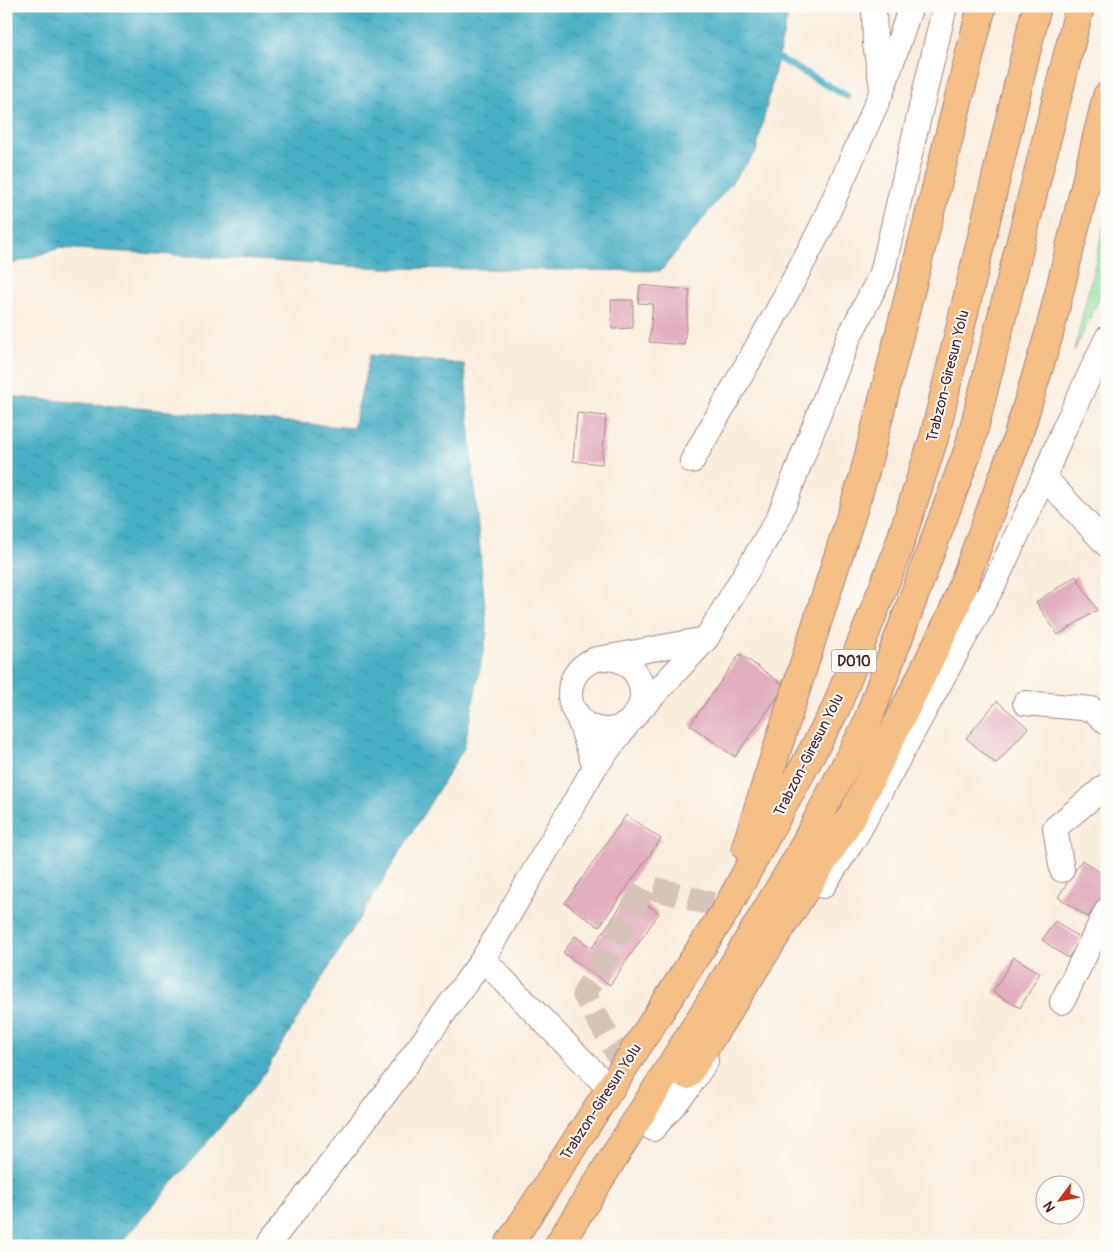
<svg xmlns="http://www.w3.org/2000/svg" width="1113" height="1252" font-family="Pangolin,sans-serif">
	<defs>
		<pattern id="grass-tufts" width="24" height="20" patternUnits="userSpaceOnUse" patternTransform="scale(1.25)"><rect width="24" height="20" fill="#8edf9f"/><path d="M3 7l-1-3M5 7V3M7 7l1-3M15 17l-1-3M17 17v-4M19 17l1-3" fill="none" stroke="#7cbf89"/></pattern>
		<pattern id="water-ripples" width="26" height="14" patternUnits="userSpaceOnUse" patternTransform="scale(1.25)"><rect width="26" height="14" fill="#46afc5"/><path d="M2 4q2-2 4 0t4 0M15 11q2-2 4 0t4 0" fill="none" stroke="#3c8ea0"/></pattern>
	</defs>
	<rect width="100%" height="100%" fill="#fdfcf7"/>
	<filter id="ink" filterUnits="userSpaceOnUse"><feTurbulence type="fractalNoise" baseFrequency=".02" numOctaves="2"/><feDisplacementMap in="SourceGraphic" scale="10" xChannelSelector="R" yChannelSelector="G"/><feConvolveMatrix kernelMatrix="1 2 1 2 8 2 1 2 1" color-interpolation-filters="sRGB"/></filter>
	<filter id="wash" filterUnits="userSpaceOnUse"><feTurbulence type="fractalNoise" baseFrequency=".0096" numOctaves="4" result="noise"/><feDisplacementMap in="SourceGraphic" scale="20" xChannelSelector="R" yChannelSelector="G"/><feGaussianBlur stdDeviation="1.12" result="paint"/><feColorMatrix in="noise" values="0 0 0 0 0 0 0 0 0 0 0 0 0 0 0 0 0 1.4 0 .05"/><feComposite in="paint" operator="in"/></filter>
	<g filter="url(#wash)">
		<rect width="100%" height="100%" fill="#f9eddd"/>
		<path fill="url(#grass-tufts)" stroke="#6c7f65" d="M1107,213V283L1074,351Z"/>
		<path fill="url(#water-ripples)" stroke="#486778" d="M6,6H790L756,152L661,271L384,268L59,248L6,266Z
			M370,355L464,364L487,633L464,748L258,1083L118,1246H6V396L353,428Z"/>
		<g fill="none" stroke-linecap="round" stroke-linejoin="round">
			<path stroke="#46afc5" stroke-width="7" d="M778,58L847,96"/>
		</g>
		<g id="blocks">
			<path fill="#e1aebf" d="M640,285L690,290L684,345L649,342L653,304L638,303Z
				M611,300H633V328L612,329Z
				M577,413L606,416L602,464L573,461Z
				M1076,576L1097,610L1058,635L1036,602Z
				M740,654L785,686L735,757L690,725Z
				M997,701L1028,728L996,764L966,738Z
				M626,815L661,839L599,927L565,903Z
				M1082,860L1107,877V889L1088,917L1058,897Z
				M630,893L659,913L610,985L563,953L575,936L592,948Z
				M1055,921L1081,939L1068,958L1042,940Z
				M1014,957L1040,973L1020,1008L993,992Z"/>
		</g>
	</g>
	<g filter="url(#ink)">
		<use href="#blocks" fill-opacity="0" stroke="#a28684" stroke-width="1"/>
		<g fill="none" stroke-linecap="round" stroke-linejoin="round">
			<path stroke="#d6c4b9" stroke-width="24" stroke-dasharray="24 12" stroke-linecap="butt" d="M624,1066L584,994L645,886L727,908"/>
			<g stroke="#a28684" stroke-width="26">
				<path id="minor" d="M874,8L875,44L882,87
					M1107,338L1064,429L1044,477L1107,545
					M692,461L773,319L821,228L882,91L911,6
					M604,658L706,639
					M570 694a36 36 0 1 1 72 0a36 36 0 1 1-72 0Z
					M1025,703L1092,709L1107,723
					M577,714L595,767
					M1062,870L1055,828L1107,785
					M823,886L856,836L995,582L1044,477
					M483,959L609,1088
					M1062,1002L1107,910
					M653,1129L686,1091L706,1061
					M267,1246L385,1094L483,959L595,767L633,717L706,639L778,519L849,337L882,273L945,6"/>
			</g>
			<g stroke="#a28684" stroke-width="30">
				<path id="highway" d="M746,847L864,475L982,6
					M687,1075L852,816L953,612L1016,442L1049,334L1107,96
					M508,1246L727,908L835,710L896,555L934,438L1037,6
					M558,1246L717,992L796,861L865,728L969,448L1080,6"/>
			</g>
			<use href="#minor" stroke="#fff" stroke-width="24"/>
			<use href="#highway" stroke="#f5bf86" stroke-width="28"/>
		</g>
	</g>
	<g text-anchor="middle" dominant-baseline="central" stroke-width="4" stroke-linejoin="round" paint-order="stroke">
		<rect fill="#fdfcf7" stroke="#806168" stroke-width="1" x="831.5" y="649.5" width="45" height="23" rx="4"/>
		<g font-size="14" font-weight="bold" fill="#4a1f2b">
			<text x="854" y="661">D010</text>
		</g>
		<g font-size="15" fill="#4a1f2b" stroke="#fdfcf7">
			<text transform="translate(948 376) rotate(-76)">Trabzon-Giresun Yolu</text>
			<text transform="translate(809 755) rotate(-63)">Trabzon-Giresun Yolu</text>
			<text transform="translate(601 1102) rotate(-57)">Trabzon-Giresun Yolu</text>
		</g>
	</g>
	<rect width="1113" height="1252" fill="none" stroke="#fdfcf7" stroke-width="25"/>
	<g transform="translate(1060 1200) rotate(238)"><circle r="24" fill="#fdfcf7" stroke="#b5a4a5"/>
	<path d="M0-4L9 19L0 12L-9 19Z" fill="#c8321e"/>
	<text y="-8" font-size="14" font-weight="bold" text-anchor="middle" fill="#4a1f2b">N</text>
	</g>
</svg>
